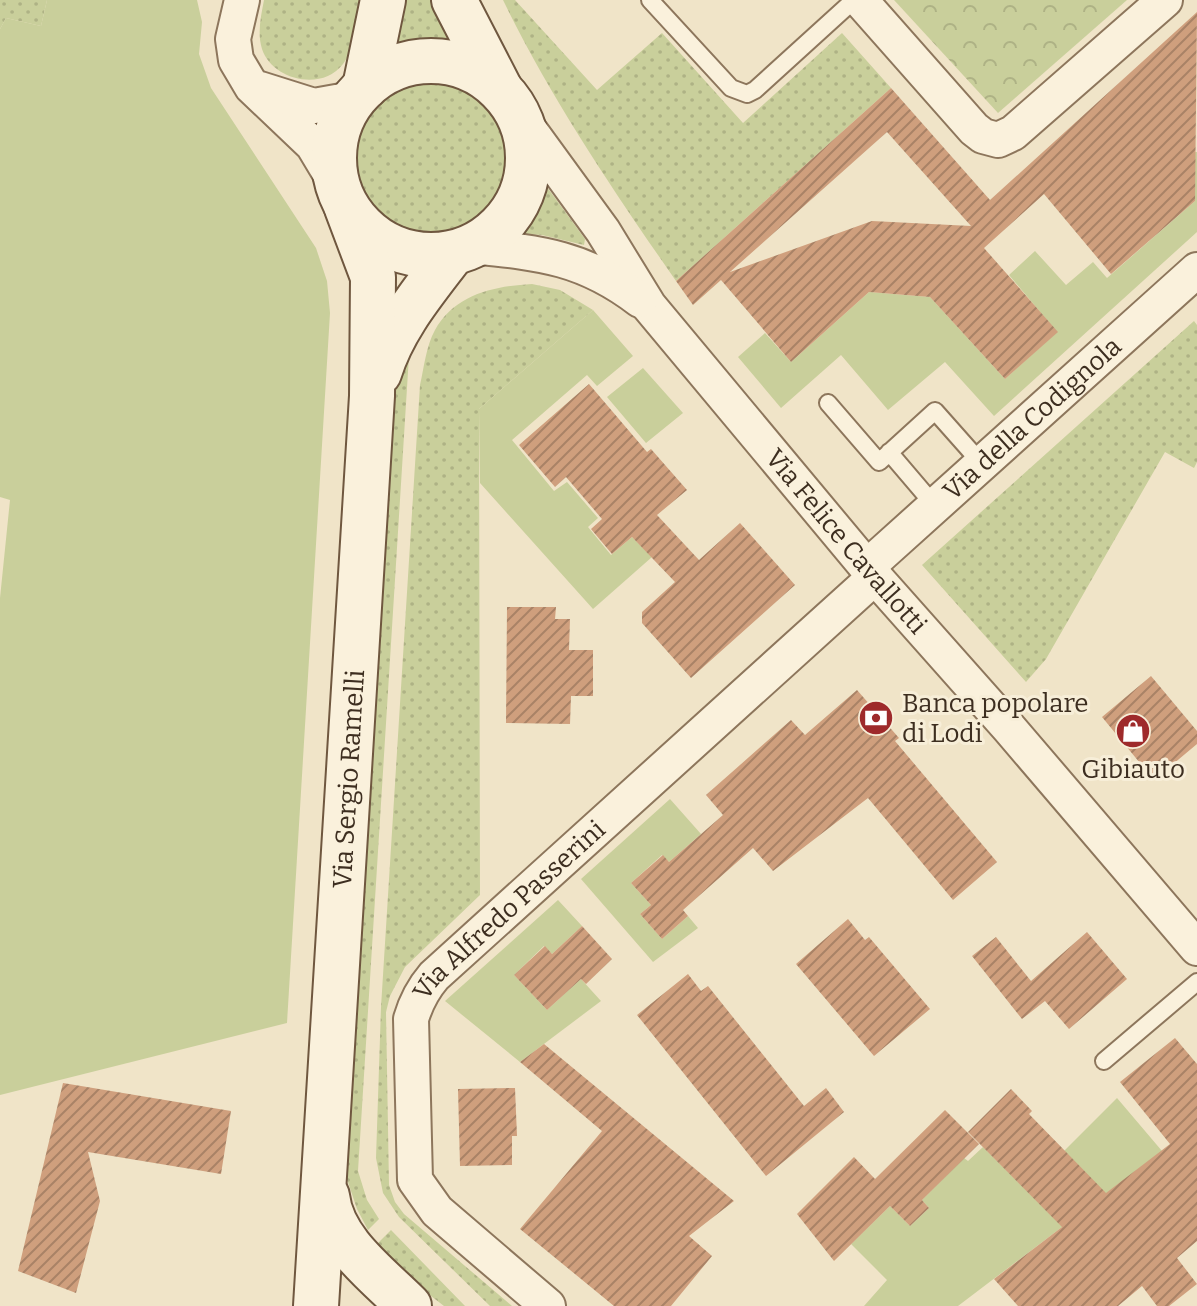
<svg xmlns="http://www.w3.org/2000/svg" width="1197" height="1306" font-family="Bitter,serif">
	<defs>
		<pattern id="grass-dots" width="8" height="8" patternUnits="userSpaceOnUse" patternTransform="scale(2)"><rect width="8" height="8" fill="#c9cf9b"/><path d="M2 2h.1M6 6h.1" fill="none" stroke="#aeb285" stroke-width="1.8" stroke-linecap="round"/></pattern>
		<pattern id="park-crowns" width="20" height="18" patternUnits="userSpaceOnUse" patternTransform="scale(2)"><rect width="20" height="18" fill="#c9cf9b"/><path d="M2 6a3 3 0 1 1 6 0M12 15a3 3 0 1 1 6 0" fill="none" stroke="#aeb285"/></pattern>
		<pattern id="building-hatch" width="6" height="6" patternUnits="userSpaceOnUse" patternTransform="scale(2)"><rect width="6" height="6" fill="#cf9f7d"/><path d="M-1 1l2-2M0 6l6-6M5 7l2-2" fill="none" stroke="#a98266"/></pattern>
	</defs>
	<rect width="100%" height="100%" fill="#f0e4c8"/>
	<path fill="url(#grass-dots)" d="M0,0H47L41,26L6,18L0,29Z
		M264,0H364C358,21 356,47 343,64C322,92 272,80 262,49C257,33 261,16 264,0Z
		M390,0H442L463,53C436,47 414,47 386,53Z
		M503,0H515L597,90L662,33L743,123L842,33L891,88L676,281C613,190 551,99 503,0Z
		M350 158a81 81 0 1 1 162 0a81 81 0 1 1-162 0Z
		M536,172L585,239L584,245L542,235L506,233L505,229L524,202L532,174Z
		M532,284L560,290L593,310L479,409L480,895L405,967L390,996L386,1012L389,1185L395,1202L404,1214L512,1306H490L399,1217L383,1193L376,1158L381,1007L420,385C424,368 426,346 435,330C455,294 495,286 532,284Z
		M1194,321L1197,325V462L1194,468L1165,452L1046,659L1026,682L922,565Z
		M409,356L358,1171L367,1200L379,1219L368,1230L357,1209L343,1167L391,374Z
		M391,1230L465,1306H444L400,1272L377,1244Z"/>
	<path fill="url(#park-crowns)" d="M894,0H1127L998,113Z"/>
	<path fill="#c9cf9b" d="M47,0H197L202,22L199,54L211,88L316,248L327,281L330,313L287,1023L0,1095V598L10,500L0,497V29L6,18L41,26Z
		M1197,152V232L994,416L945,362L888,410L841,355L781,408L738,357L765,333L791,362L869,292L930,297L1005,379L1057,332L1009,275L1035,251L1066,285L1093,262L1107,278L1195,201L1185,153Z
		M593,310L633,356L597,386L587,375L512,440L554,491L567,482L598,518L588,527L611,555L632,537L652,557L593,609L480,483L479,409Z
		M643,368L683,413L646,443L607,397Z
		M670,799L701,834L669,862L662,855L631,883L651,905L640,914L662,939L688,916L698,928L653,962L581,879Z
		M558,900L582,926L552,954L544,946L514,975L547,1010L581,979L601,1001L520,1062L445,1001Z
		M1117,1098L1162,1151L958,1306H864L887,1280L851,1244L890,1206L910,1226L929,1208L922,1200L964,1158L968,1161L983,1147L1042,1206L1064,1151Z"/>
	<path fill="url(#building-hatch)" fill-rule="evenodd" d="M1197,12L1195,201L1111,274L1044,194L984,248L1058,332L1005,379L930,297L869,292L791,362L721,280L693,305L676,281L891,88L990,200ZM887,132L971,226L872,221L730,272Z
		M589,384L647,452L651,449L687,490L657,515L699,560L740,523L795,585L691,678L642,623V612L675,582L632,537L612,554L591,529L602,519L566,477L555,487L519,445Z
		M507,607H556L555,619H570L569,650H593V696H571L570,724L506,723Z
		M1151,676L1197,731V744L1154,780L1102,717Z
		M857,690L899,738L895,741L997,862L953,900L868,798L773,871L753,848L683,910L688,916L662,939L640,914L651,905L631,883L663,855L669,862L723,815L706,795L791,720L805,735Z
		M848,919L865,940L869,937L930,1009L874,1056L796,964Z
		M582,926L612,959L586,984L581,979L547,1010L514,975L545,946L552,954Z
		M1087,932L1127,979L1069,1029L1045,1001L1022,1019L972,956L996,937L1031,981Z
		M688,974L701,991L708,986L804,1106L826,1088L844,1112L766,1176L637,1015Z
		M1175,1038L1197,1064V1241L1177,1258L1197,1284L1169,1306H1157L1142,1286L1118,1306H1018L994,1279L1062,1227L968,1132L1011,1089L1032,1111L1029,1114L1106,1193L1170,1144L1120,1082Z
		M544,1044L734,1201L689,1236L712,1256L671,1306H614L520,1229L602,1131L520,1062Z
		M63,1083L231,1111L221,1174L88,1152L100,1201L76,1293L18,1271Z
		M515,1088L517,1136H512V1165L460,1166L458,1089Z
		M945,1110L979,1144L922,1200L929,1208L910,1226L890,1206L834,1261L797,1214L854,1157L875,1179Z"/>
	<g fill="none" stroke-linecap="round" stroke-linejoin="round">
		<g stroke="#8d765c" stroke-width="20">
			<path id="lane" d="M650,0L731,88L747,94L755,90L854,0
				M828,403L879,462L935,411L982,464
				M889,452L935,506
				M1104,1061L1197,982"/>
		</g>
		<g stroke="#8d765c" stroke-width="38">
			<g id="street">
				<path d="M242,0L233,39L236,60L252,87L313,145L337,185"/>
				<path d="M860,0L974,129L983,136L998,140L1013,133L1165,0"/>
				<path d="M260,89L314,106L353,99"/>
				<path id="s1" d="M520,117L603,231L649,306L875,577L1009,728L1197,948"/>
				<path d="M472,246C540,253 584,257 640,300"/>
				<path id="s2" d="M867,567L1197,270"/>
				<path id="s3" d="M548,1306L437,1211L415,1180L411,1019C416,1002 422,990 434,976L875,577"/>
			</g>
		</g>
		<g stroke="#6f573f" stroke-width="48">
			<g id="secondary">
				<path d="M454,0L500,89"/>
				<circle cx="431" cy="158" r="97"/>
				<path d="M365,87L383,0"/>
				<path d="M379,373C393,327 424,291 452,254"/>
				<path d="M327,1196C332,1242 378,1275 409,1306"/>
				<path id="s4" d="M316,1306L372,396L373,277L347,208"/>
			</g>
		</g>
		<use href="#lane" stroke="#faf1dc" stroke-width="16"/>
		<use href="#street" stroke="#faf1dc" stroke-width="34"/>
		<use href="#secondary" stroke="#faf1dc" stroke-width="44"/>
	</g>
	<defs>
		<g id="bank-disc" transform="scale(1.8)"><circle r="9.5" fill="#9e2a2b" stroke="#f7eed8"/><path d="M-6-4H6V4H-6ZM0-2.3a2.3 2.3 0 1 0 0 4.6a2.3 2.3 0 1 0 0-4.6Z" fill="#fff"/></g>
		<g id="shop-disc" transform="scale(1.8)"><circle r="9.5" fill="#9e2a2b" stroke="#f7eed8"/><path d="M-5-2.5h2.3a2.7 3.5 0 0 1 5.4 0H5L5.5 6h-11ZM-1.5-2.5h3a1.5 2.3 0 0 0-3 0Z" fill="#fff"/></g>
	</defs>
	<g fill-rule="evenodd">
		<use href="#bank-disc" x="876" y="718"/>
		<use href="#shop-disc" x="1133" y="731"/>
	</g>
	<g text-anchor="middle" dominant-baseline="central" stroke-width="6" stroke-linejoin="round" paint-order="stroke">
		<g font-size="26" fill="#3d2e20" stroke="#f7eed8">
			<text stroke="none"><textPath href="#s2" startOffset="222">Via della Codignola</textPath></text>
			<text stroke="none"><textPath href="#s1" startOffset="536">Via Felice Cavallotti</textPath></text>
			<text stroke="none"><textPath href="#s4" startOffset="528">Via Sergio Ramelli</textPath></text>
			<text stroke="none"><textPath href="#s3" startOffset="494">Via Alfredo Passerini</textPath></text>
		</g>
		<g font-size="26" fill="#3d2e20" stroke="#f7eed8" text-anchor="start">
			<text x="902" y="703">Banca popolare<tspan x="902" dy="30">di Lodi</tspan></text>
			<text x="1133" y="769" text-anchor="middle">Gibiauto</text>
		</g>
	</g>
</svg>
